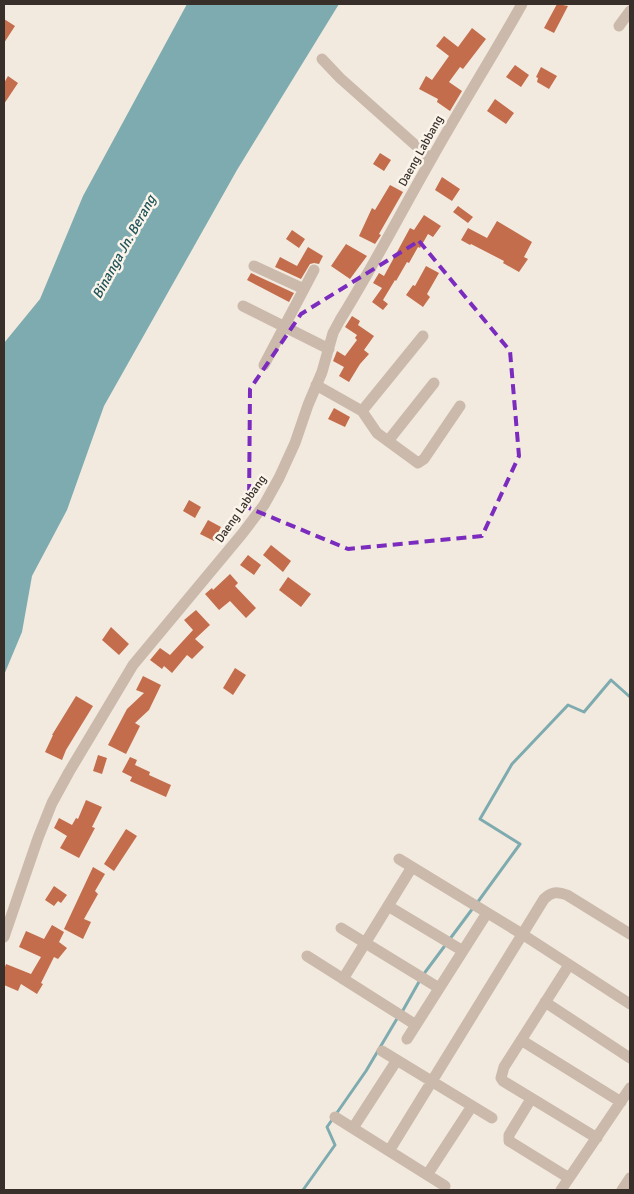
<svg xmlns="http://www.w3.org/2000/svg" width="634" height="1194" font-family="Signika,sans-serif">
	<rect width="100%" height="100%" fill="#f2eadf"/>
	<path fill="#7eabaf" d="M187,4H339L237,170L104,406L67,510L32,576L22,632L4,675V343L40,299L83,196Z"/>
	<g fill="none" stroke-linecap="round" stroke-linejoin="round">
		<path stroke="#7eabaf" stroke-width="3" d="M477,903L520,844L480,819L512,764L568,705L584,712L611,680L630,697
			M423,975L473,908
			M402,1012L420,980
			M303,1190L335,1145L327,1127L366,1071L398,1017"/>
	</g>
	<path fill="#c36d4c" d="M557,4L568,6L554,33L544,28Z
		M4,19L15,26L4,43Z
		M472,28L486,39L463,69L460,67L449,82L462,91L450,111L437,102L438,99L419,89L426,76L432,80L449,56L436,46L444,36L458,47Z
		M515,65L529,75L521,87L506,77Z
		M541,67L557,76L549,89L537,82L538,78L536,77Z
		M8,76L18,83L4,104V83Z
		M495,99L514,113L506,124L487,111Z
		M380,153L391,160L384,171L373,164Z
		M442,177L460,189L452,201L435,190Z
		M390,185L403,192L379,234L381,235L375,244L359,236L372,208L375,210Z
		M458,206L473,217L468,223L453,212Z
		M424,215L441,226L433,237L428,234L420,248L418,247L409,263L407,262L396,281L395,280L383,300L388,304L383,310L372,302L382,288L373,283L379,273L384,276L410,228L414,230Z
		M497,221L532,242L524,257L528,259L519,272L503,263L504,261L471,244L470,245L461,240L468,228L487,238Z
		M292,230L305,239L299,248L286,239Z
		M346,244L367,256L350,279L331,266Z
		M308,247L323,256L319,264L314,263L310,264L301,279L275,267L280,257L297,266Z
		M426,266L439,273L427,294L430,297L423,307L406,295L413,285L415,286Z
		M251,273L294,293L289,302L247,280Z
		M352,316L360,321L358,325L374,336L364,350L369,354L360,364L349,382L339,376L344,367L333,361L337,351L345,356L357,340L355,338L357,335L345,327Z
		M334,408L350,417L345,427L328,419Z
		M189,500L201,507L195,518L183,511Z
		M208,520L221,527L214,541L200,534Z
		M271,545L291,561L283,572L263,555Z
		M248,555L261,565L254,575L240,565Z
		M230,574L238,583L235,586L256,608L246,618L230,601L219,610L205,594L212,588L213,590Z
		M288,577L311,594L301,607L279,590Z
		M196,610L210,625L195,639L204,647L192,659L187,655L172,673L164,666L162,669L150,660L160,648L170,655L193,630L184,620Z
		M111,627L129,644L119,655L102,640Z
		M235,668L246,675L233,695L223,688Z
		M143,676L161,685L149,710L135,723L140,726L126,754L108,745L127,709L144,693L136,690Z
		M76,696L93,706L66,750L62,760L45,752L53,735H52Z
		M98,755L107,758L102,774L93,771Z
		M130,757L137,760L135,765L150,772L149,775L171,785L166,797L130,781L132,777L122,772Z
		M86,800L102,807L92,827L95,828L79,858L60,848L67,836L54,828L59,818L72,825L76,818L78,819Z
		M126,829L137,836L114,871L104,864Z
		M93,867L105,874L95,891L98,894L84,919L91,922L83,939L64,929Z
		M54,886L67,895L61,903L58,901L54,906L45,900Z
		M52,925L64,932L59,942L67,948L58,959L54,957L41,983L43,984L37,994L21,984L18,991L4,985V970L6,964L31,974L41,957L19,947L26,931L44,939Z"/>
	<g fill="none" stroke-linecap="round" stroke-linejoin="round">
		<path stroke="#cbbaab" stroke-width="11" d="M619,26L630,11
			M322,59L340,78L431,159
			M254,266L304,289
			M243,306L329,349
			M264,365L314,270
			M316,385L362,411L377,433L418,463L424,459L460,406
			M362,411L423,336
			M388,441L434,383
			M399,859L522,934L630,1004
			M388,906L463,951
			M341,928L439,988
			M4,937L38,838L52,803L69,772L133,665L242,534L264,505L279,478L295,443L308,405L322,372L333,333L340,320C373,267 401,212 432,158C461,106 493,56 522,4
			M307,956L416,1025
			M569,965L504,1067L501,1078L503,1081L597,1138
			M343,979L412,867
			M545,1002L630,1058
			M407,1039L487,913
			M521,1040L621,1102
			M382,1051L492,1118
			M531,1099L509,1135V1141L569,1178
			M335,1117L445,1186
			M353,1128L397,1060
			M389,1151L544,899C551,892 557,891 567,895L630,934
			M427,1175L472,1106
			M561,1190L630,1088
			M622,1190L630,1178"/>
	</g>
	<path fill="none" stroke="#7b2cbf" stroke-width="4" stroke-dasharray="10 6" stroke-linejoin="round" d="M419,241L510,351L519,456L482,536L348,549L249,508L250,389L301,314Z"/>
	<g text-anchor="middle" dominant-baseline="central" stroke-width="5" stroke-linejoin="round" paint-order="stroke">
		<g font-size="12" fill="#382f2a" stroke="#faf4eb">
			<text transform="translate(421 151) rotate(-61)">Daeng Labbang</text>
			<text transform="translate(241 509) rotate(-55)">Daeng Labbang</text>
		</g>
		<g font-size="14" font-style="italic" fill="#205459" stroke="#faf4eb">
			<text transform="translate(124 247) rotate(-61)">Binanga Jn. Berang</text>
		</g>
	</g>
	<rect width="634" height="1194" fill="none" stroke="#382f2a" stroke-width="10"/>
</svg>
